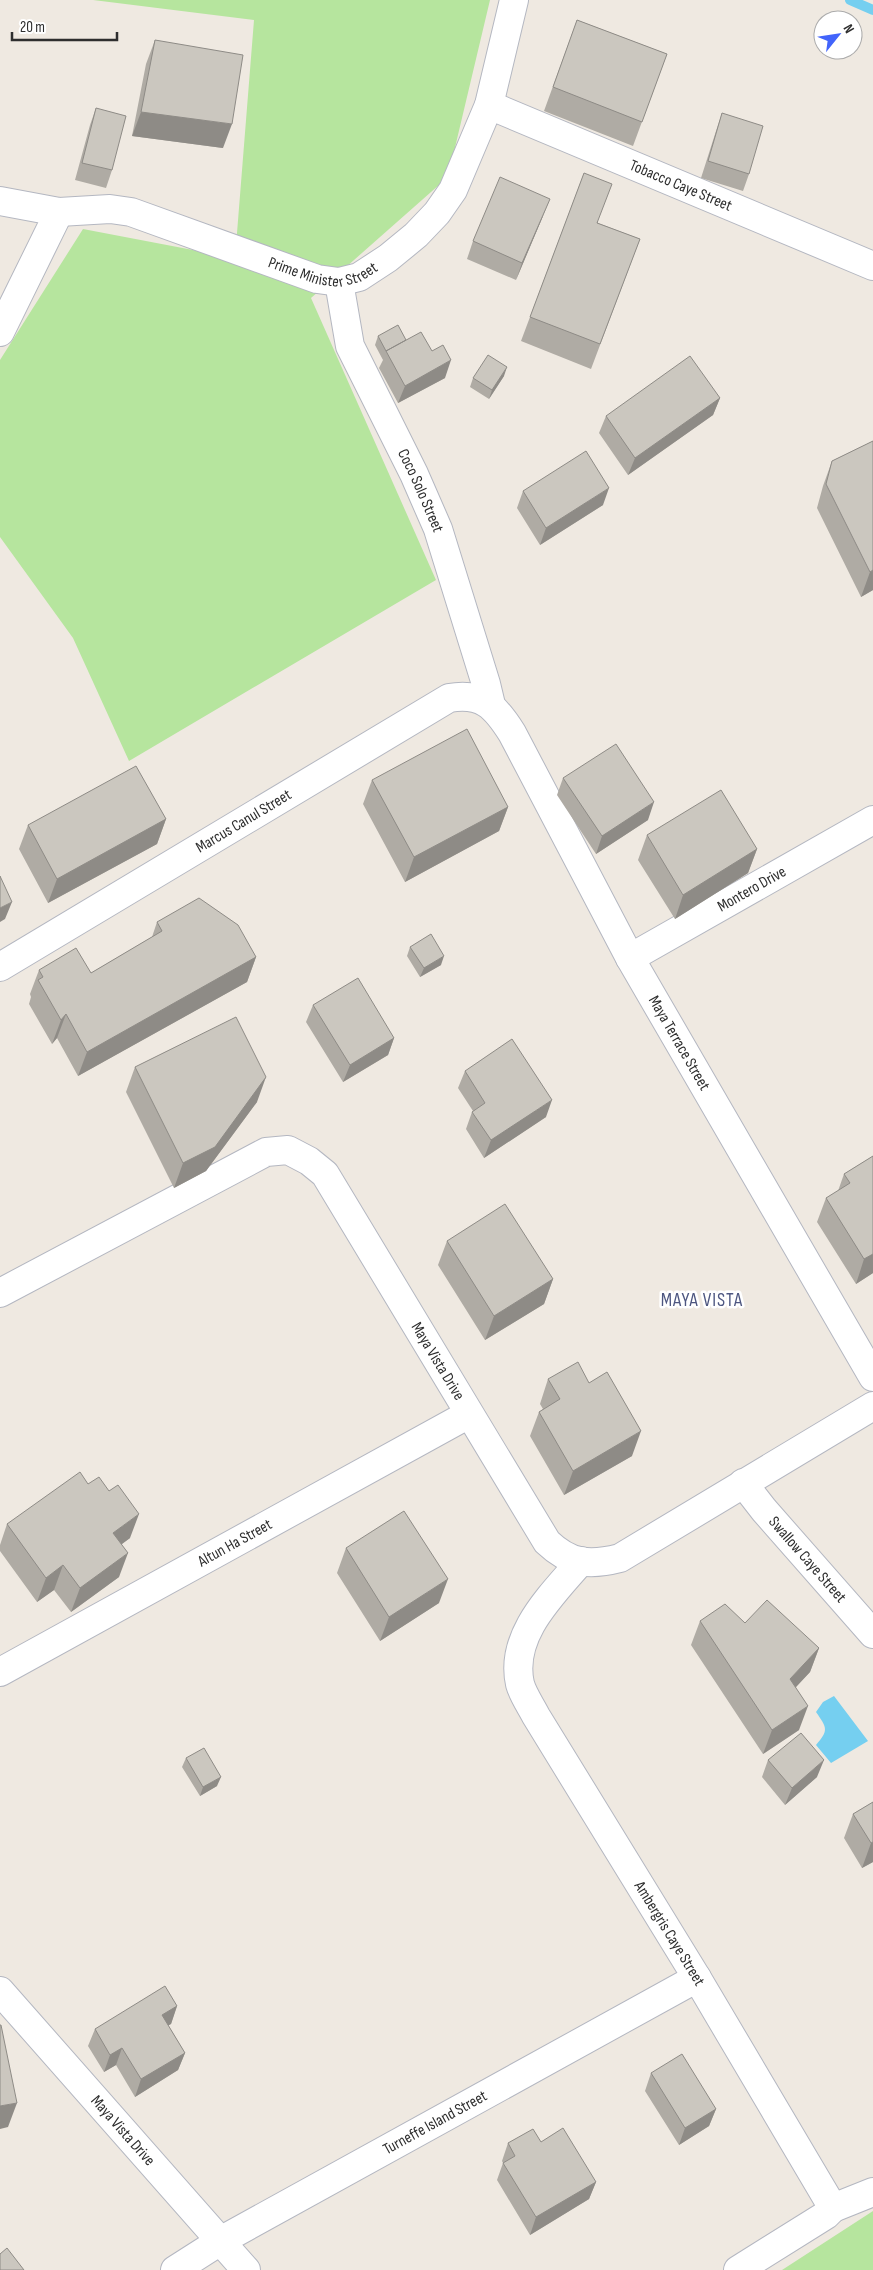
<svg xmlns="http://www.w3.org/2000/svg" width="873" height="2270" font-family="'Sofia Sans Condensed',sans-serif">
	<rect width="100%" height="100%" fill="#efe9e1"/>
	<path fill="#b6e59e" d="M93,0H490L448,177L311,298L436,580L129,761L73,638L0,537V360L83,229L235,258L254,20Z
		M873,2211V2270H782Z"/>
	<path fill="#75cff0" d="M834,1696L868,1741L831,1763L816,1745C829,1730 827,1728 816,1712L823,1702Z"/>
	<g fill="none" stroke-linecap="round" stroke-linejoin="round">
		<path stroke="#75cff0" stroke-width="10" d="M850,0L873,10"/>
		<g stroke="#b4b7c1" stroke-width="30">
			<g id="street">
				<path id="s1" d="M489,105L873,266"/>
				<path id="s2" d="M0,201L59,212L110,209L131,212L317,279L339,282L359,277L388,258L416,235L437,213L453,190L489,105L514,0"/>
				<path id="s3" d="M339,282L350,346L414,474L438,529L486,684L491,705"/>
				<path d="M0,332L59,212"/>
				<path id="s4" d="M630,958L873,820"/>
				<path id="s5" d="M0,967L449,698C482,692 495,706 512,733L630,958L873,1377"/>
				<path id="s6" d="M0,1293L266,1152L288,1150L309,1161L325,1174L547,1542C570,1564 589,1566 620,1558L873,1406"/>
				<path id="s7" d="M743,1483L764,1510L873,1634"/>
				<path id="s8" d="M581,1561C552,1595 509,1635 520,1684C523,1695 531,1706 536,1716L697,1978L833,2208L826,2215L738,2270"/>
				<path id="s9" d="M0,1672L469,1414"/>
				<path id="s10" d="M0,1991L246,2270"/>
				<path d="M833,2208L873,2192"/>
				<path id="s11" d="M175,2270L222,2240L697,1978"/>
			</g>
		</g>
		<use href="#street" stroke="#fff" stroke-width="28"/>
	</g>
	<path fill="#afaba4" d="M577,20L667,54L633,146L544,111Z
		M155,40L223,148L132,136L146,64Z
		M96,108L112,170L106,188L75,180L90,125Z
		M722,113L749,174L743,191L701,178L716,131Z
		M584,173L598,223L640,239L591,369L521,341Z
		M543,216L516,280L467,259L473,241Z
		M378,336L406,340L432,351L445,378L398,403L379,368L383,360L375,345Z
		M504,376L489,399L470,387L473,378Z
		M720,398L713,415L628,475L599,433L606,416Z
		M873,441V590L861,597L817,508L823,486L832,461Z
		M523,491L603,505L540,545L517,508Z
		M563,778L648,820L596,854L557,795Z
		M372,780L508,807L499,831L405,882L363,804Z
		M166,819L157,844L48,903L19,849L28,825Z
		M647,835L757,849L748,873L675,919L638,860Z
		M157,922L256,957L247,982L78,1076L57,1038L52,1044L29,1004L31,997L30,994L39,970L91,973L152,937Z
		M410,947L441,965L420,977L407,956Z
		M313,1005L394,1038L388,1055L343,1082L306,1022Z
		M135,1067L257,1102L206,1171L174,1188L126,1092Z
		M465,1071L546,1117L484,1158L466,1129L472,1112L473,1111L458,1088Z
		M873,1156V1273L856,1284L817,1222L826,1198L838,1191L844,1174Z
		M447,1241L553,1279L544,1304L485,1340L438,1265Z
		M548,1379L632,1456L564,1495L530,1436L539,1412L543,1409L540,1404Z
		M88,1484L130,1538L122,1544L119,1577L71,1612L54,1590L37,1602L0,1551V1545L7,1524Z
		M346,1548L439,1603L380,1641L337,1573Z
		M700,1621L745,1623L819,1648L810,1672L796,1687L799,1730L763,1754L691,1645Z
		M186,1758L217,1786L200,1796L182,1767Z
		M768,1760L817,1777L785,1805L762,1777Z
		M873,1802V1862L862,1868L844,1838L853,1814Z
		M177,2006L171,2024L168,2025L185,2053L178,2070L135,2097L116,2065L104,2072L88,2046L95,2029Z
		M651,2073L716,2109L709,2126L679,2145L645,2091Z
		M541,2142L596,2182L589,2199L530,2235L497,2180L503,2163L502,2161L508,2143Z"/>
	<path fill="#8e8b86" d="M141,112L232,124L223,148L132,136Z
		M550,199L543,216L516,280L522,263Z
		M451,360L445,378L398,403L405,386Z
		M507,367L504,376L489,399L492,390Z
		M720,398L713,415L628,475L635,458Z
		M609,488L603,505L540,545L546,528Z
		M873,570V590L861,597L870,572Z
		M654,802L648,820L596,854L602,836Z
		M508,807L499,831L405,882L414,857Z
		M166,819L157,844L48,903L57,879Z
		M757,849L748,873L675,919L683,895Z
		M12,902L5,919L0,922V908Z
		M444,956L441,965L420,977L424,968Z
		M256,957L247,982L78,1076L87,1052Z
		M66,1014L57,1038L52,1044L61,1020Z
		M394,1038L388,1055L343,1082L350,1065Z
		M266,1077L257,1102L206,1171L174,1188L183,1163Z
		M552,1100L546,1117L484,1158L491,1140Z
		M873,1254V1273L856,1284L864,1259Z
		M553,1279L544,1304L485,1340L494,1316Z
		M641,1431L632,1456L564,1495L573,1471Z
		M139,1514L130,1538L104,1557L113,1533Z
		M128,1553L119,1577L71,1612L80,1588Z
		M63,1565L54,1590L37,1602L46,1578Z
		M448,1579L439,1603L380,1641L389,1617Z
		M819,1648L810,1672L781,1703L790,1679Z
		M808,1706L799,1730L763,1754L772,1730Z
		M824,1760L817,1777L785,1805L792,1788Z
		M221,1777L217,1786L200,1796L203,1787Z
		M873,1842V1862L862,1868L871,1843Z
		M177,2006L171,2024L155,2033L162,2015Z
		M122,2048L116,2065L104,2072L110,2055Z
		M185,2053L178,2070L135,2097L141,2079Z
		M17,2103L8,2127L0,2129V2106Z
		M716,2109L709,2126L679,2145L685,2128Z
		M596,2182L589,2199L530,2235L536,2217Z"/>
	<path fill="#cbc7bf" stroke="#8e8b86" d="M577,20L667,54L642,122L553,87Z
		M155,40L243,55L232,124L141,112Z
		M96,108L126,116L112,170L82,163Z
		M722,113L763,126L749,174L708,161Z
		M584,173L612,184L597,223L640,239L600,344L530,317Z
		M500,177L550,199L522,263L473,241Z
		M398,325L406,340L386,351L378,336Z
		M421,332L432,351L443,345L451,360L405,386L386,351Z
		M488,355L507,367L492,390L473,378Z
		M690,356L720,398L635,458L606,416Z
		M873,441V570L870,572L826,484L832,461Z
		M586,451L609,488L546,528L523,491Z
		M467,729L508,807L414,857L372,780Z
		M616,744L654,802L602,836L563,778Z
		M136,766L166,819L57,879L28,825Z
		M721,790L757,849L683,895L647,835Z
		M0,876L12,902L0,908Z
		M199,898L238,925L256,957L87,1052L66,1014L61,1020L38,980L43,977L39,970L76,948L91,973L162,931L157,922Z
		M431,934L444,956L424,968L410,947Z
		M358,978L394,1038L350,1065L313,1005Z
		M236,1017L266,1077L215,1147L183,1163L135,1067Z
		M512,1039L552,1100L491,1140L472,1112L485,1103L465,1071Z
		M873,1156V1254L864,1259L826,1198L850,1183L844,1174Z
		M505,1204L553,1279L494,1316L447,1241Z
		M578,1362L589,1383L607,1372L641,1431L573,1471L539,1412L560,1399L548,1379Z
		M80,1472L88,1484L99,1477L109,1491L118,1485L139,1514L113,1533L128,1553L80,1588L63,1565L46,1578L7,1524Z
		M404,1511L448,1579L389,1617L346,1548Z
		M767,1600L819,1648L790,1679L808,1706L772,1730L700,1621L725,1604L745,1623Z
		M801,1733L824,1760L792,1788L768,1760Z
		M204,1748L221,1777L203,1787L186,1758Z
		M873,1802V1842L871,1843L853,1814Z
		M165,1986L177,2006L162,2015L185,2053L141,2079L122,2048L110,2055L95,2029Z
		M0,2025H1L17,2103L0,2106Z
		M682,2054L716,2109L685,2128L651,2073Z
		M563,2128L596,2182L536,2217L503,2163L515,2156L508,2143L533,2129L541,2142Z
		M7,2248L24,2270H0V2254Z"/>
	<g text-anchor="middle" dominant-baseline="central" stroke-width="5" stroke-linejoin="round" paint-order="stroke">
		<g font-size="16" fill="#2e2e2e" stroke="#fff">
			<text stroke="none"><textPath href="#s1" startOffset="208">Tobacco Caye Street</textPath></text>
			<text stroke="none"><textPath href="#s2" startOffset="336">Prime Minister Street</textPath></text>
			<text stroke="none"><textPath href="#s3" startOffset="226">Coco Solo Street</textPath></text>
			<text stroke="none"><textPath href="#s5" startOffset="284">Marcus Canul Street</textPath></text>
			<text stroke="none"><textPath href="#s4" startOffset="140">Montero Drive</textPath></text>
			<text stroke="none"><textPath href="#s5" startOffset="954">Maya Terrace Street</textPath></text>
			<text stroke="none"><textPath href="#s6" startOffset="586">Maya Vista Drive</textPath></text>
			<text stroke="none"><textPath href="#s9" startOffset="268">Altun Ha Street</textPath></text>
			<text stroke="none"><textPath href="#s7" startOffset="100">Swallow Caye Street</textPath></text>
			<text stroke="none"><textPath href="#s8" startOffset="434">Ambergris Caye Street</textPath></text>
			<text stroke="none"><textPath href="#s11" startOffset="299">Turneffe Island Street</textPath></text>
			<text stroke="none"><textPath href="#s10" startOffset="186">Maya Vista Drive</textPath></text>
		</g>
		<g font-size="19" letter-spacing="1" fill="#4d5680" stroke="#fff">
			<text x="702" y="1300">MAYA VISTA</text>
		</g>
	</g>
	<g transform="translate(838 35) rotate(60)"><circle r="24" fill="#ffffff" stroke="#ababab"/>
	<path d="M0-4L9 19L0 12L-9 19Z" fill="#4264fb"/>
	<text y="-8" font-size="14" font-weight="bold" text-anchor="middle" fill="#2e2e2e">N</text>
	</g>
	<path d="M12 32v8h105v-8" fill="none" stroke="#2e2e2e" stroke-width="2.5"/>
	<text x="20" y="32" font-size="15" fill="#2e2e2e" stroke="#ffffff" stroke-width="4" paint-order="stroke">20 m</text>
</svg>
